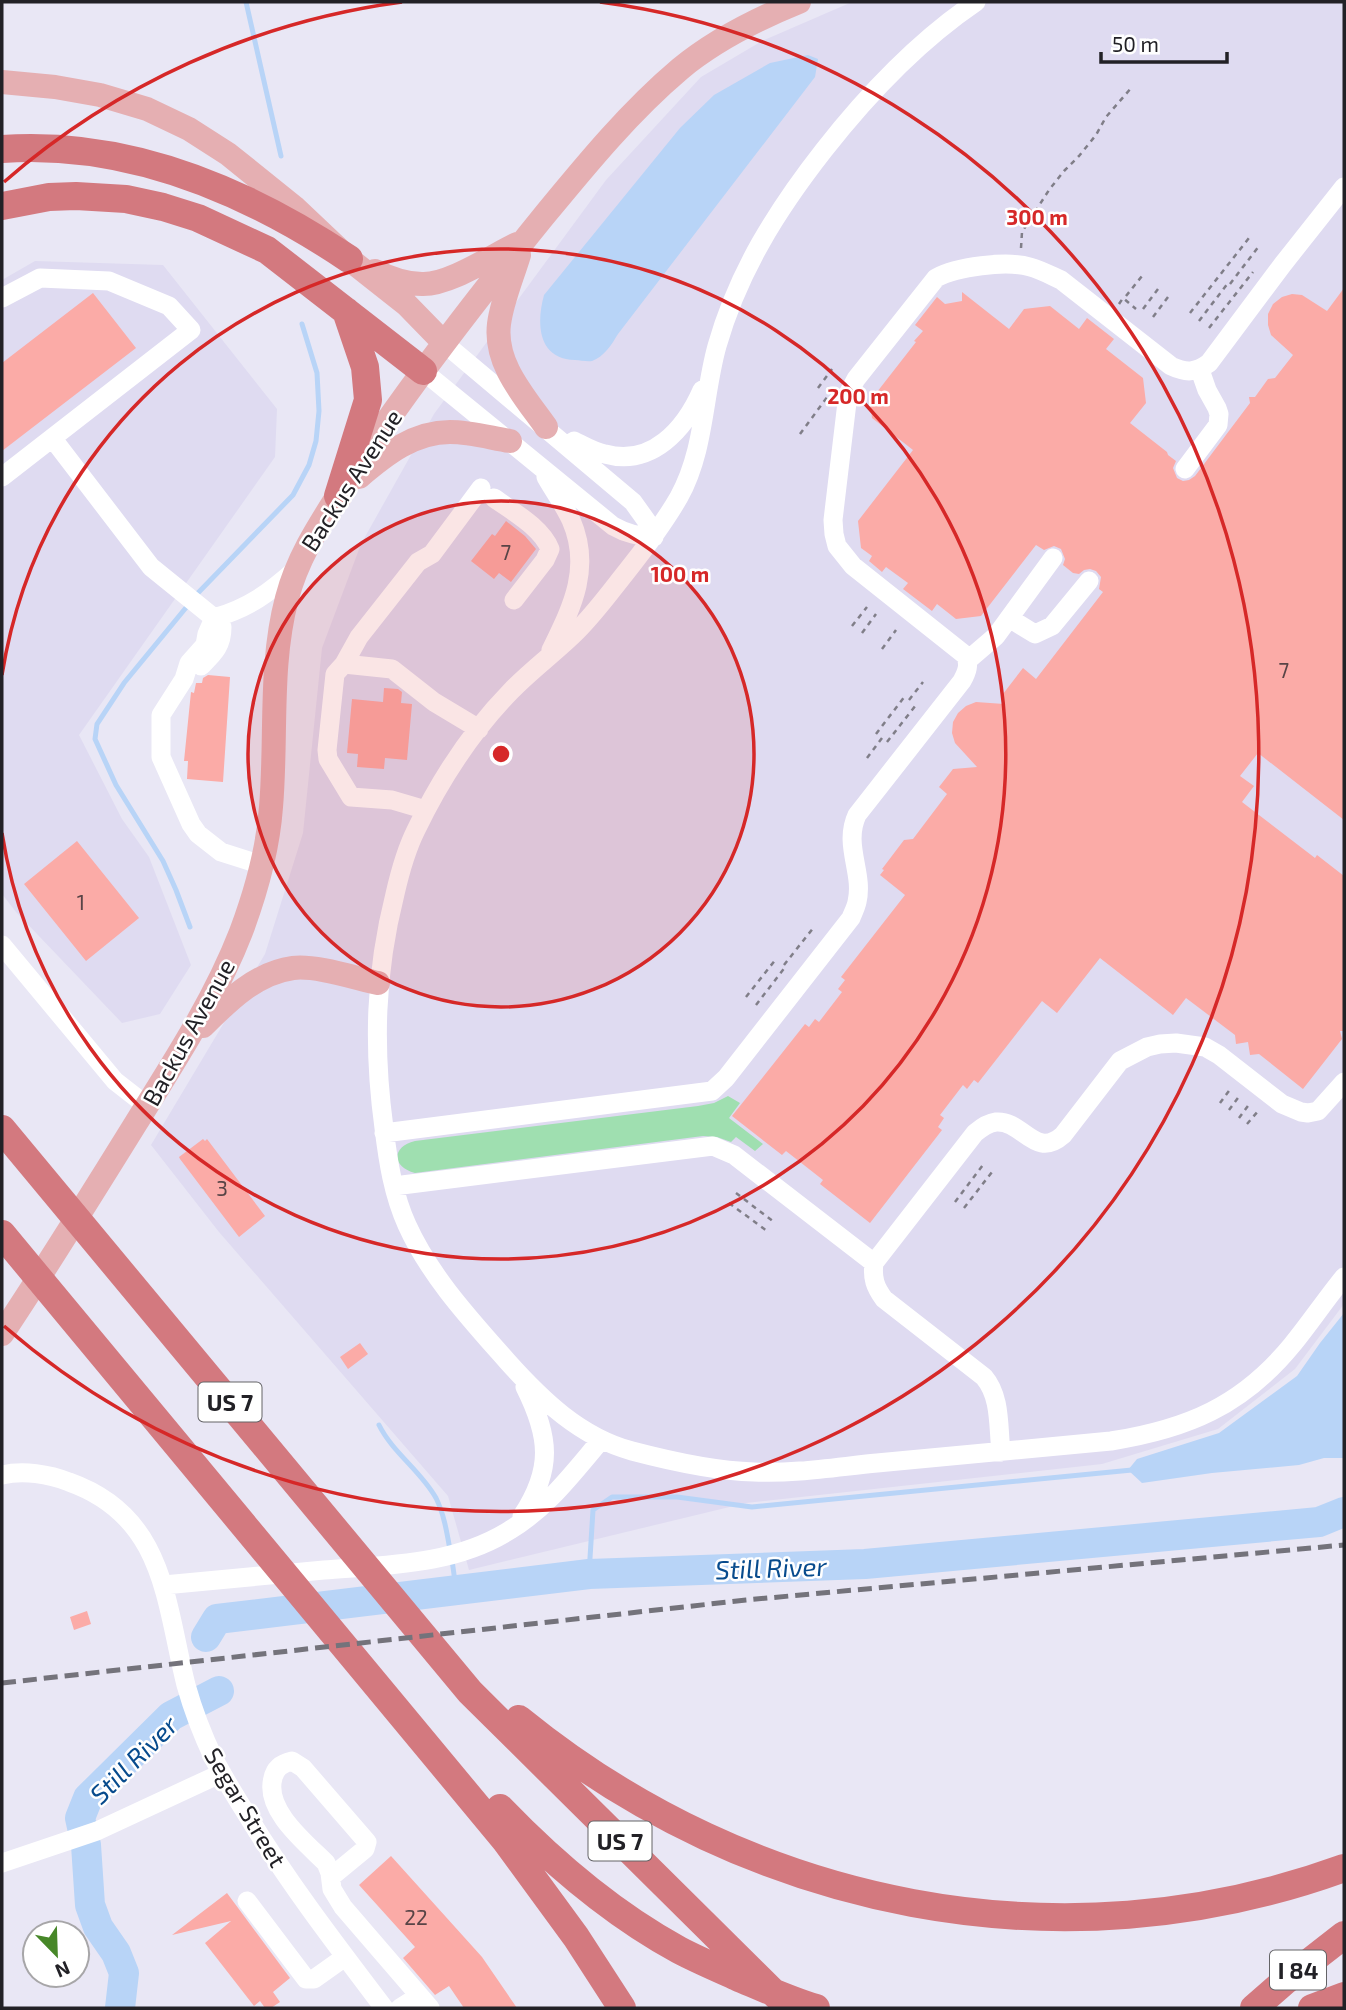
<svg xmlns="http://www.w3.org/2000/svg" width="1346" height="2010" font-family="'Exo 2',sans-serif">
	<rect width="100%" height="100%" fill="#e9e7f5"/>
	<path fill="#dfdbf1" d="M852,2H1344V1304L1295,1369L1218,1429L1102,1464L746,1503L469,1570L448,1496L219,1232L151,1145L265,954L303,833L322,648L361,544L434,414L606,180L701,77L762,41Z
		M35,261L163,265L277,409L275,457L79,735L122,819L149,857L191,965L160,1014L122,1023L16,912L2,894V280Z"/>
	<path fill="#9fdfb0" d="M728,1096L740,1103L729,1118L763,1144L755,1151L736,1137L731,1142L717,1137L703,1136L415,1173C392,1167 391,1147 415,1141L698,1106L714,1103Z"/>
	<path fill="#b8d4f7" d="M808,55L818,59L815,77L618,334C612,344 604,357 592,361C587,362 580,360 575,360C538,359 536,324 544,295L680,128L714,95L770,63Z
		M1344,1313V1458H1324L1299,1465L1212,1473L1142,1483L1128,1470L1137,1459L1219,1433L1297,1376L1320,1343Z"/>
	<g fill="none" stroke-linecap="round" stroke-linejoin="round">
		<path stroke="#b8d4f7" stroke-width="5" d="M246,2L281,156
			M195,596L293,495L309,465L316,441L319,411L317,373L302,324
			M189,604L124,683L97,724L95,739L116,785L163,861L176,890L190,927
			M379,1425C393,1453 421,1471 436,1498C444,1514 447,1533 450,1550
			M452,1560L456,1589
			M589,1574L593,1510L612,1497H677L752,1507L1132,1470"/>
		<path stroke="#b8d4f7" stroke-width="30" d="M206,1637L217,1619L589,1574L865,1564L1319,1522L1344,1512
			M120,2008L124,1973L116,1953L98,1927L90,1905L86,1845L80,1818L88,1798L171,1716L219,1691"/>
	</g>
	<path fill="#fbaba7" d="M1344,288V820L1258,753L1240,776L1254,786L1242,802L1315,858L1317,855L1344,876V1031H1340L1342,1039L1303,1089L1259,1054L1250,1055L1248,1042L1236,1044L1235,1035L1186,998L1173,1015L1100,958L1057,1013L1042,1001L978,1083L974,1080L967,1089L963,1085L940,1115L944,1118L938,1127L942,1130L870,1223L820,1184L823,1180L786,1151L782,1155L732,1116L805,1024L809,1027L815,1019L819,1022L842,992L838,989L845,980L841,977L905,895L880,875L884,870L882,869L904,840L913,839L947,794L939,787L953,769L977,767L955,743L952,733L953,722L958,713L966,706L976,702L1004,704L1003,694L1023,668L1036,679L1103,592L1099,589L1101,577L1096,571L1090,569L1084,570L1079,574L1073,573L1063,565L1065,559L1061,549L1054,546L1044,550L1036,545L981,616L956,619L937,604L932,611L903,589L908,583L886,567L882,572L869,561L872,556L861,548L858,521L913,450L872,418L870,401L916,342L914,341L923,331L915,325L937,297L945,304L962,301V292L1009,329L1024,309L1050,306L1079,329L1087,318L1114,339L1106,349L1143,378L1146,403L1130,423L1167,452L1168,455L1176,461L1173,468L1177,478L1183,481L1189,480L1195,476L1250,403L1249,397H1255L1268,379L1275,378L1293,355L1271,335L1268,325V314L1273,304L1282,297L1292,294L1302,295L1327,311Z
		M93,293L136,348L2,451V363Z
		M506,521L525,536L536,549L511,582L499,573L494,579L471,561L492,534L495,536Z
		M208,675L230,677L223,782L187,779L188,761H184L191,692L194,693L196,683H202L203,678Z
		M384,688L398,689L402,692L401,703L412,704L407,760L385,758L384,769L357,767L358,754L347,753L352,699L383,702Z
		M77,841L139,918L86,961L24,884Z
		M203,1139L205,1141L207,1139L265,1216L239,1237L180,1159L179,1157Z
		M360,1343L368,1354L348,1369L340,1357Z
		M87,1611L91,1624L74,1630L70,1617Z
		M391,1856L482,1957L517,2008H464L449,1986L435,1995L403,1958L415,1947L359,1885Z
		M227,1893L290,1978L273,1992L280,2002L271,2008H265L260,2001L254,2006L205,1943L231,1921L172,1935Z"/>
	<g fill="none" stroke-linecap="round" stroke-linejoin="round">
		<path stroke="#807e88" stroke-width="2.5" stroke-dasharray="5 5" stroke-linecap="butt" d="M1021,248L1022,232L1049,190L1064,171L1079,156L1096,135L1106,117L1132,87
			M1230,284L1259,246
			M1126,296L1142,276
			M1119,304L1123,298L1136,309
			M1143,309L1158,289
			M1190,313L1249,238
			M1153,317L1168,297
			M1199,321L1228,283
			M1209,328L1253,272
			M818,388L832,369
			M800,434L828,396
			M852,626L867,607
			M862,633L876,614
			M882,649L896,630
			M909,700L923,682
			M876,734L905,696
			M887,742L916,705
			M867,758L882,738
			M784,965L814,927
			M746,997L776,959
			M756,1005L786,966
			M1220,1103L1231,1088
			M1229,1110L1240,1095
			M1239,1118L1250,1103
			M1247,1124L1259,1110
			M736,1193L774,1222
			M955,1202L983,1165
			M729,1203L767,1231
			M964,1208L992,1172"/>
		<path stroke="#fff" stroke-width="19" d="M976,2C917,42 868,94 824,150C777,210 738,272 717,346C703,396 705,450 679,497C664,523 646,547 627,571C611,591 596,612 577,631C556,652 531,670 511,691C472,731 440,780 416,830C406,850 400,872 395,894C375,973 373,1047 384,1128C388,1161 393,1194 407,1225C430,1276 470,1319 507,1361C542,1400 580,1437 632,1451C670,1461 715,1471 754,1472C794,1474 836,1467 877,1463C955,1456 1033,1449 1111,1441C1187,1429 1242,1406 1292,1345C1310,1323 1326,1299 1344,1277
			M2,298L40,278L109,281L169,306L191,330L2,477
			M444,343L633,502L648,523L654,537
			M423,371L613,526C627,534 638,536 654,537
			M53,439L151,567L214,618L222,627C222,646 214,653 201,666
			M574,441C584,446 594,452 605,454C652,467 685,429 702,390
			M1185,469L1218,425L1219,414L1217,408L1207,390L1200,370
			M546,477C554,491 564,505 571,520C592,568 572,607 551,650
			M494,498C513,512 541,527 550,549L545,560L514,600
			M1009,618L1035,634L1052,626L1089,581
			M968,660L996,636L1053,558
			M344,664L392,669L434,702L479,729
			M426,810L392,800L351,797L328,759L327,750L335,674L344,664L359,637L418,562L432,554L481,488
			M262,865L221,852L198,834L191,824L161,757V715L184,679L189,663L205,645L207,634L214,618C249,608 269,593 296,569
			M2,945L115,1081L147,1106
			M384,1133L712,1091L726,1078L851,918C853,913 856,907 857,902C864,873 843,845 857,815L962,681C967,672 970,664 965,655L853,566L837,546L834,534L833,520L848,394L856,379L936,278C956,267 1006,260 1030,267C1041,270 1050,275 1061,280L1171,366C1186,373 1195,373 1209,363L1283,264L1344,187
			M394,1186L713,1146L734,1155L874,1263
			M1001,1452C998,1426 1001,1397 984,1377L884,1299C875,1287 872,1278 874,1263L975,1133C981,1128 988,1123 996,1122C1023,1120 1035,1160 1063,1135L1120,1061L1147,1047L1160,1044L1176,1043L1205,1047L1219,1055L1282,1104L1301,1112L1308,1113L1318,1111L1344,1082
			M2,1475C23,1470 49,1474 69,1482C165,1516 165,1601 186,1685C193,1710 203,1736 214,1759C225,1780 237,1799 249,1818C290,1885 337,1946 384,2008
			M522,1516C553,1469 550,1437 525,1387
			M164,1585C217,1580 271,1575 324,1570C387,1565 455,1565 510,1530C547,1508 573,1473 601,1440
			M2,1863L97,1831L222,1773
			M331,1877L365,1849L367,1842L303,1768L292,1761C283,1763 275,1768 273,1778C264,1810 306,1843 326,1863L330,1873L332,1889L343,1907L430,2008
			M247,1901L306,1979H314L345,1957
			M400,2008L419,1996"/>
		<path stroke="#e5afb2" stroke-width="24" d="M2,82L55,87L100,95L147,109L189,129L228,154L294,207L349,259L406,304L444,343
			M519,255C512,278 502,301 499,324C494,364 525,397 546,427
			M375,271C389,278 406,284 422,284C449,285 492,256 517,244
			M359,477C386,454 414,432 450,432C470,432 491,438 510,441
			M203,1026C228,1001 256,973 293,968C315,965 355,978 378,983
			M2,1334C48,1265 92,1194 136,1123C174,1062 215,999 241,932C256,892 268,849 271,807C277,738 269,665 287,598C297,560 316,530 337,497C356,467 375,438 395,410C442,344 492,280 543,217C585,166 629,112 680,69C715,40 757,19 799,2"/>
		<path stroke="#d3797f" stroke-width="28" d="M2,149C129,140 246,190 349,259
			M2,206L49,197L76,196L126,199L163,207L198,218L267,250L423,371
			M338,496L368,400L365,367L346,311
			M2,1129L470,1692L789,2008
			M2,1234L505,1840L576,1937L622,2008
			M519,1719C751,1908 1061,1971 1344,1868
			M500,1808C553,1863 611,1913 679,1950C698,1960 717,1968 737,1977C763,1988 789,2000 816,2008
			M1254,2008L1285,1981L1344,1935
			M1312,2008L1344,1996"/>
		<path stroke="#74737b" stroke-width="5" stroke-dasharray="14 7" stroke-linecap="butt" d="M2,1683L746,1600L1344,1545"/>
	</g>
	<circle cx="501" cy="754" r="253" fill="#d62828" fill-opacity=".12"/>
	<g fill="none" stroke="#d62828" stroke-width="3.5">
		<circle cx="501" cy="754" r="253"/>
		<path d="M2 675A505 505 0 1 1 2 833"/>
		<path d="M4 182A758 758 0 0 1 402 2M600 2A758 758 0 1 1 4 1326"/>
	</g>
	<g text-anchor="middle" dominant-baseline="central" stroke-width="5" stroke-linejoin="round" paint-order="stroke">
		<g font-size="21" fill="#584446">
			<text x="506" y="551">7</text>
			<text x="1284" y="669">7</text>
			<text x="81" y="901">1</text>
			<text x="222" y="1187">3</text>
			<text x="416" y="1916">22</text>
		</g>
		<g fill="#fff" stroke="#646467" stroke-width="2">
			<rect x="198.5" y="1382.5" width="63" height="39" rx="5"/>
			<rect x="588.5" y="1821.5" width="63" height="39" rx="5"/>
			<rect x="1270" y="1950.5" width="56" height="39" rx="5"/>
		</g>
		<g font-size="23" font-weight="bold" fill="#222126">
			<text x="230" y="1402">US 7</text>
			<text x="620" y="1841">US 7</text>
			<text x="1298" y="1970">I 84</text>
		</g>
		<g font-size="24" fill="#222126" stroke="#fff">
			<text transform="translate(351 480) rotate(-57)">Backus Avenue</text>
			<text transform="translate(188 1032) rotate(-61)">Backus Avenue</text>
			<text transform="translate(246 1807) rotate(59)">Segar Street</text>
		</g>
		<g font-size="26" font-style="italic" fill="#074b8d" stroke="#fff">
			<text transform="translate(771 1567) rotate(-2)">Still River</text>
			<text transform="translate(133 1759) rotate(-45)">Still River</text>
		</g>
	</g>
	<circle cx="501" cy="754" r="10" fill="#d62828" stroke="#fff" stroke-width="3.5"/>
	<g font-size="21" text-anchor="middle" font-weight="bold" fill="#d62828" stroke="#fff" stroke-width="5" stroke-linejoin="round" paint-order="stroke">
		<text x="1037" y="225">300 m</text>
		<text x="858" y="404">200 m</text>
		<text x="680" y="582">100 m</text>
	</g>
	<rect width="1346" height="2010" fill="none" stroke="#222126" stroke-width="7"/>
	<g transform="translate(56 1954) rotate(157)"><circle r="33" fill="#ffffff" stroke="#a7a6a8" stroke-width="2"/>
	<path d="M0-5L12 26L0 18L-12 26Z" fill="#478728"/>
	<text y="-10" font-size="19" font-weight="bold" text-anchor="middle" fill="#222126">N</text>
	</g>
	<path d="M1101 52v10h126v-10" fill="none" stroke="#222126" stroke-width="3.5"/>
	<text x="1112" y="52" font-size="21" fill="#222126" stroke="#ffffff" stroke-width="5" paint-order="stroke">50 m</text>
</svg>
